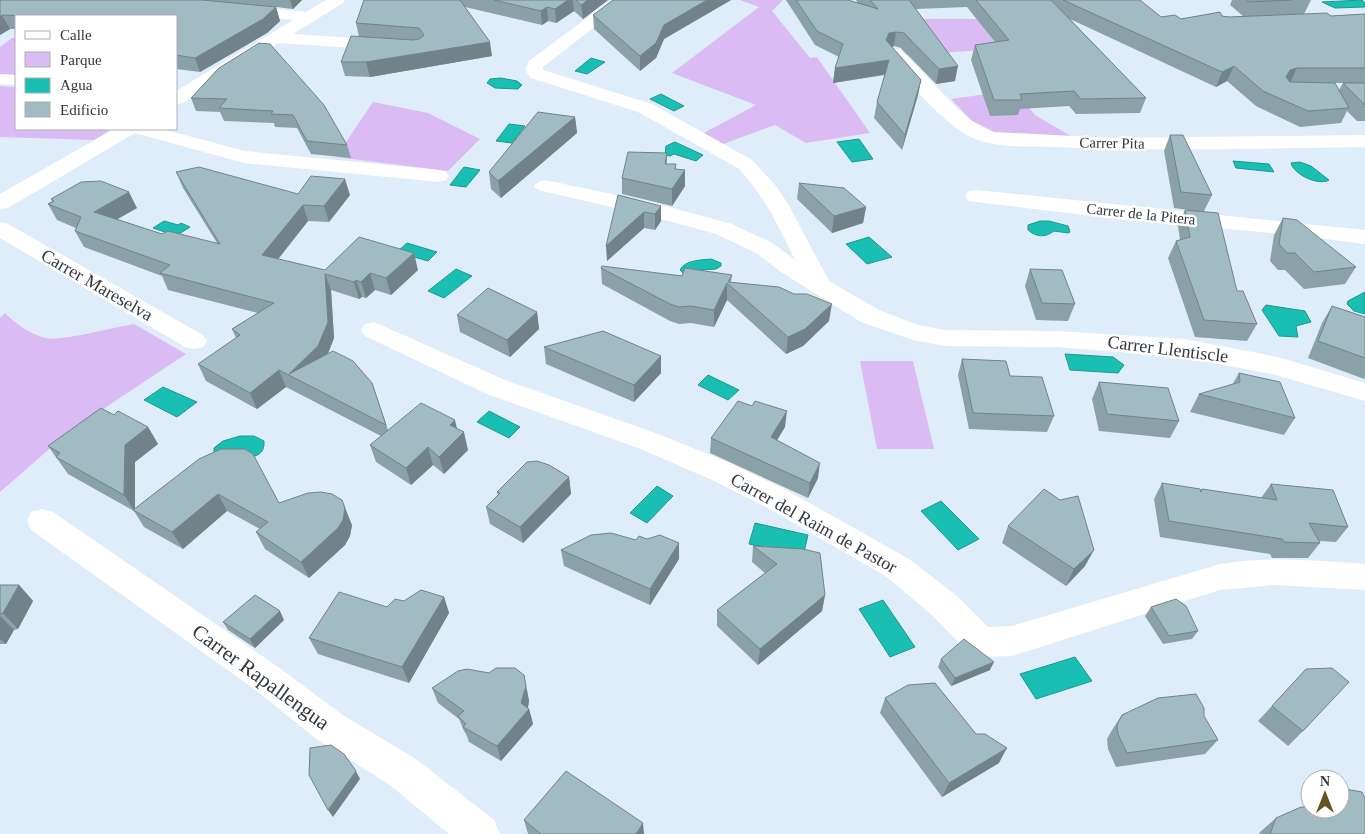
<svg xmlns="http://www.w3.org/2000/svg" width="1365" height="834" font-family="Georgia,serif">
	<rect width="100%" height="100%" fill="#dfedfb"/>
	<path fill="#dabbf3" d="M740,0H783L772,11L810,58L817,57L870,133L806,143L775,125L723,144L704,133L756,105L672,73L759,7Z
		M910,19H977L1000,49L907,55L901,49L907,47Z
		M12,38H16V75L0,74V47Z
		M0,86L16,87V129H112L94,140L0,137Z
		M1015,90L1035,115L1074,138L994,133L975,124L951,99Z
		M373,102L428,113L480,139L448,171L336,157Z
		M5,313C17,325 29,333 45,338C59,342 116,327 134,324L186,354L70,431L0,492V318Z
		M860,361H913L934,449H877Z"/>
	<path fill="#19bfb2" stroke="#209690" d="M1362,0L1365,3V7L1335,8L1322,2Z
		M591,58L605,62L587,74L575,71Z
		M501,78L517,81L522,85L518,89L495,88L487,83L490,79Z
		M661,94L684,106L674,111L650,99Z
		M509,124L525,126L512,143L496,141Z
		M859,139L873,159L852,162L837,142Z
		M675,142L703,155L696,161L674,154L670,156L665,155L666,146Z
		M1233,161L1269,164L1274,172L1236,168Z
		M1300,162L1311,166L1329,180C1319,186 1294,175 1291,163Z
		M464,167L480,170L466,187L450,185Z
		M164,221L178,225L181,223L190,227L176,236L153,228Z
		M1040,221H1049L1068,226L1070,232L1068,233L1054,231C1045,238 1036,237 1028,230V225Z
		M869,237L892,257L867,264L846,244Z
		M407,243L437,252L428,261L397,252Z
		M711,259L721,263V266L716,269L701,270L686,276L680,270C685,260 701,260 711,259Z
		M456,269L472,276L444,298L428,291Z
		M1365,292V314L1354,311L1347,304L1348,301Z
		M1266,305L1305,311L1311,322L1296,326L1298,337L1279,336L1262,310Z
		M1065,354L1113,357L1124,365L1118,373L1070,370Z
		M708,375L739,390L728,400L698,385Z
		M163,387L197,402L177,417L144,400Z
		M489,411L520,427L509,438L477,422Z
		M240,436H254L264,441C266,467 228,455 214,452V448L223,441Z
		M657,486L673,496L647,523L630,513Z
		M941,501L979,539L958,550L921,511Z
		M755,523L808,535L803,556L749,544Z
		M883,600L915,647L890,657L859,609Z
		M1075,657L1092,681L1036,699L1020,674Z"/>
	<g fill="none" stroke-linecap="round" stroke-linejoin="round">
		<path fill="#fff" fill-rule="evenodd" d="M326,0H345L343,3L293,34L384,40L390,41L393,45L390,49L384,50L279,43L183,103L176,105V91L293,20L241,15L235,13L233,10L235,7L241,5L306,12Z
			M611,0H629L543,67V70L652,104L752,160L775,185L788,204L829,281L879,310L918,325L945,330L1057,331L1184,339L1278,357L1365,383V401L1276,375L1184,357L1057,347L945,346L913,340L861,322L781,272L758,254L716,234L650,216L538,190L534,186L538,182L545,180L654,203L732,224L774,244L795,260C779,227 764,195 738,168L638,112L531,78L525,70L529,61Z
			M895,49L901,50L959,110L972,121L994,132L1112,138L1365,135V147C1263,148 1160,152 1059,147C1031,146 998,149 973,138C947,127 902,77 886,54L889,50Z
			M0,74L16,75V85L0,84Z
			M114,129H162L245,151L439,170L446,172L449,176L446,180L439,182L244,163L135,133L8,208L0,209V194Z
			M976,190L1365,230V244L1294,235L1118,219L968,201L965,196L968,191Z
			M0,222L8,224L203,335L207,341L203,347L194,349L185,347L0,238Z
			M374,322L505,380L661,435L732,464L788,491L909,559L957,596L988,627L1012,626L1220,564C1269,556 1316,560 1365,564V590L1274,585L1220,590L1012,656L983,657L971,653L962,646L933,616L887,577L766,507L712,480L641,449L487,394L365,336L361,330L365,324Z
			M42,509L53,512L281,669L341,714L416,759L494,820L500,834H449L390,785L315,738L257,691L31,530L27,521L31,512Z"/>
	</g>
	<path fill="#8aa1a8" d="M0,0H302L293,9L276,7L280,21L267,33L200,72L176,69V16H16V29H10L0,35Z
		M364,0H608L583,19L574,11L556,23L548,21L542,25L465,7L492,56L370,77L345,76L341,62L359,37L356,23Z
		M613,0H731L664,39L656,58L640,71L594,29L593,15Z
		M786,0H848L858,3L856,0H1140L1161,17L1181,19L1222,16L1229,17L1243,16L1230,5L1232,0H1311L1304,14L1331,16L1365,14V83H1335L1339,90L1343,83H1365V121H1357L1347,111L1341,123L1300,127L1256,106L1227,81L1216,87L1070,19L1146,98L1140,113L1076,114L1069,106L1020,109L1018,115L990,116L971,60L975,45L995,42L967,7L916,9L955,81L936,84L901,48L894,46L892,47L921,80L918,95L902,150L874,118L877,102L885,75L833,83L835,68L839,57L815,45Z
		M219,68L347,145L351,158L311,154L297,128L275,127L274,123L224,121L220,112L196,111L191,98Z
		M575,117L577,133L501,198L491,189L489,172Z
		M1170,135L1212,195L1204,211L1237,291L1257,324L1247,341L1195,337L1168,258L1176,241L1180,240L1178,226L1185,210H1189L1174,208L1164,151Z
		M667,153V164L685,186L672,206L622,194V178Z
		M176,172L298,194L350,195L329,222L308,221L278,259L325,270H418L391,295L375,290L366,298L362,297L359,299L331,290L334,338L328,354L372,383L388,430L457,429L468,450L444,474L433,465L411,485L376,462L370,445L381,436L286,387L257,409L206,381L198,364L236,338L232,329L258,313L168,290L162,276L84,247L75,231L76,228L57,220L48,204L52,201L51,199L137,208L117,219L162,234L217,243L183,188Z
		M799,183L866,207L863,223L832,233L797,199Z
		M618,195L661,206V221L655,230L644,228L607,261Z
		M1283,218L1356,267L1345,284L1304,289L1285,270H1278L1270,261L1274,235Z
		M601,268L682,276L732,275L731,282L829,321L803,346L786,354L727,300L714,327L691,323L679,324L670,321L602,284Z
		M1030,269L1075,304L1068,321L1036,320L1025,286Z
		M1332,306L1365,317V377L1364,379L1308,358L1322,323Z
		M537,312L539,329L510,357L460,332L457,315Z
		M544,347L661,356V373L634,402L546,364Z
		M962,359L1010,376L1054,416L1047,432L969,429L958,375Z
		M1239,373L1295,418L1284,435L1190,412L1199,394L1232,385Z
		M1099,382L1179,421L1170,438L1099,431L1092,399Z
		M752,406L785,427L777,440L818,478L808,498L710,453L711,438Z
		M114,415L148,427L158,444L135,462V509L199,459L279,503L352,525L350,536L345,545L309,578L265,549L256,532L260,529L227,511L183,549L144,527L134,511L68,474L48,446Z
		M569,477L571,494L523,543L490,524L486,507L498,495L497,492Z
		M1162,483L1201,491L1202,489L1261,498L1271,484L1348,527L1336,542L1319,541L1320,543L1308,558H1272L1270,554L1160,537L1154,499Z
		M1008,526L1085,566L1066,586L1002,543Z
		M647,539L679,543V559L650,605L564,566L561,550Z
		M753,546L825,595L822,611L758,665L717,626V610L765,573L752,562Z
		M0,585H19L33,601L18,629L14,630L6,644H0Z
		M444,597L449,613L409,683L318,654L309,638L404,601Z
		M1151,607L1198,631L1192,639L1163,644L1145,616Z
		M284,620L255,648L228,630L223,622Z
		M941,659L990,670L951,686L938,667Z
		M1306,669L1303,731L1288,746L1258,721Z
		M489,673L527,690L529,701L528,708L529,709L533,724L501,761L469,742L466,734L464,731L459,719L438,703L432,688Z
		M885,698L999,763L942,797L880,713Z
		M1122,715L1204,716L1218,740L1205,754L1116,767L1108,749L1107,739L1112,730Z
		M1340,809L1365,834H1259L1260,832L1276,818Z
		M524,820L644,834H528Z"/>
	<path fill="#718388" d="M290,0H302L293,9Z
		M568,0H573L574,11L556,23L555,9Z
		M588,0H608L583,19L581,5Z
		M707,0H731L664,39L656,58L640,71V56L664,25Z
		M276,7L280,21L267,33L200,72L195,58Z
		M547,7L548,21L542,25L541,11Z
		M2,15L10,29L0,35V17Z
		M896,32L894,46L886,48V40L889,33Z
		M490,42L492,56L370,77L366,62Z
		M889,60L887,74L833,83L835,68Z
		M958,66L955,81L936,84L939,69Z
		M1234,66L1227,81L1216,87L1222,72Z
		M1297,68L1290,83L1282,85L1290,70Z
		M921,80L918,95L902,150L905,135Z
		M575,117L577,133L501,198L498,181Z
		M676,164V181L685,170V186L672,206V189Z
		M345,179L350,195L329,222L324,206Z
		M129,192L137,208L102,228L94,212Z
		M303,205L308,221L268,272L262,255Z
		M661,206V221L655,230V214Z
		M866,207L863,223L832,233L834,216Z
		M644,212V228L607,261L606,246Z
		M414,253L418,270L391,295L386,278Z
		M370,273L375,290L366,298L361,282Z
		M325,274L331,290L334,338L324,363L289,374Z
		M356,280L362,297L359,299L354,282Z
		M727,283V300L714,327V310Z
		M832,304L829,321L803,346L786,354L788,337Z
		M537,312L539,329L510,357L507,340Z
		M661,356V373L634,402V385Z
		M279,370L286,387L257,409L250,393Z
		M787,411L785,427L770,452L771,437Z
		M455,420L459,437L450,425Z
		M148,427L158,444L135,462V512L124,495L125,445Z
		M464,432L468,450L444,474L439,457Z
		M428,447L433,465L411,485L406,468Z
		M820,463L818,478L808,498L810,483Z
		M569,477L571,494L523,543L520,527Z
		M218,494L227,511L183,549L172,532Z
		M342,500L352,525L350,536L345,545L309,578L301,562Z
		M679,543V559L650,605V589Z
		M1094,550L1085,566L1066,586L1074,569Z
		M19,585L33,601L18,629L3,613Z
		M825,595L822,611L758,665L760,649Z
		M444,597L449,613L409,683L402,667Z
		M280,611L284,620L255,648L250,639Z
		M0,616L14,630L6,644L0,639Z
		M994,662L990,670L951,686L955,678Z
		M524,675L529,701L527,712L529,709L533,724L501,761L497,746L521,703Z
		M1007,748L999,763L942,797L949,783Z
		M356,771L360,779L333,817L328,810Z
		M643,823L644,834H636Z"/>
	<path fill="#a1bbc3" stroke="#718388" d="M0,0H202L276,7L263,19L195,58L176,55V16H29L2,15L0,17Z
		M364,0H460L490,42L366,62H341L351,36L413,40L419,39L424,35L419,28L356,23Z
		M494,0H568L555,9L547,7L541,11Z
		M576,0H588L581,5Z
		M613,0H707L664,25L656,43L640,56L593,15Z
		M796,0H848L878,9L870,0H909L958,66L939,69L904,33L896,32L889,33L886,40L921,80L905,135L877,102L889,60L835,68L843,44L817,31Z
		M976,0H1051L1146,98L1081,99L1074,91L1020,94L1022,100H994L975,45L1009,40Z
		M1063,0H1140L1161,17L1175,15L1181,19L1220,12L1222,16L1229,17L1327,13L1331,16L1365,14V68H1297L1290,70L1286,77L1290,82L1335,83L1349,108L1308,111L1263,91L1234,66L1222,72Z
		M1247,0H1291L1249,2Z
		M259,43L270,44L324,105L347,145L307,141L293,115L271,114L273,111L219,108L227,99L191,98L219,68Z
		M1343,83H1365V105Z
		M538,112L575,117L498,181L489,172Z
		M1170,135H1183L1212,195L1181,192Z
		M628,152L667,153L665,164H676L675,169L685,170L672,189L622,178Z
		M199,167L298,194L311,176L345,179L324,206L303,205L262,255L325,270L359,237L414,253L386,278L370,273L361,282L356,280L354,282L325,274L328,322L318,346L289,374L333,351L353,361L372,383L386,425L279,370L250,393L198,364L240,335L232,329L274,303L160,273L170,265L75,231L81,217L48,204L54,201L51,199L81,182L101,181L129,192L94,212L162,234L168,231L220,244L176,172Z
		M799,183L844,188L866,207L834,216Z
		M618,195L661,206L655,214L644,212L606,246Z
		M1185,210L1218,213L1237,291H1243L1257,324L1204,320L1176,241L1190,237Z
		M1283,218L1297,220L1356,267L1314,272L1295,253H1287L1279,244Z
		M602,266L682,276L685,268L732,275L728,282L779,287L794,294H807L832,304L805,329L788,337L727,283L714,310L691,306L679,307L670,304L601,268Z
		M1030,269L1062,270L1075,304L1042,303Z
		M488,288L537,312L507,340L457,315Z
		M1332,306L1365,317V358L1318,341Z
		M603,331L661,356L634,385L544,347Z
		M962,359L1006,361L1010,376L1042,377L1054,416L973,413Z
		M1239,373L1280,382L1295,418L1199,394L1240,382Z
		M1099,382L1168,388L1179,421L1107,414Z
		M738,401L752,406L755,401L787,411L771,437L820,463L810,483L711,438Z
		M421,403L455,420L450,425L464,432L439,457L428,447L406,468L370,445Z
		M101,408L114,415L118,411L148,427L125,445L124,495L56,457L60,453L48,446Z
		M221,449H245L253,454L279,503L308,493L321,492L332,494L342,500L345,508L343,520L338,528L301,562L256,532L268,522L218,494L172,532L133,510L199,459Z
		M537,461L549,465L569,477L520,527L486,507L500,493L497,492L527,462Z
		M1162,483L1200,489L1201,492L1202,489L1277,500L1271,484L1333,490L1348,527L1309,523L1320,543L1284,542L1282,539L1169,521Z
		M1044,489L1060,500L1078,496L1094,550L1074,569L1008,526Z
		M611,533L636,540L639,536L647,539L660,535L679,543L650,589L561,550L591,535Z
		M753,546L803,549L820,553L825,595L760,649L717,610L777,564Z
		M0,585H19L3,613L0,614Z
		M421,590L444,597L402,667L309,638L339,592L387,607L395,599L404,601Z
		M255,595L280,611L250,639L223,622Z
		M1176,599L1186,606L1198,631L1169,636L1151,607Z
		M964,639L994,662L955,678L941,659Z
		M496,668H515L524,675L526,686L521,703L529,709L497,746L463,727L466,724L458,716L464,711L432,688L458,671L467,669L489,673Z
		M1332,668L1349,682L1303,731L1272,706L1306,669Z
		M935,683L976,734H985L1007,748L949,783L885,698L908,685Z
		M1196,694L1204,708V716L1218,740L1127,753L1118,734L1117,725L1122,715L1158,698Z
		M331,745L344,754L356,771L328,810L309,775L310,748Z
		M566,771L643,823L636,834H541L524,820Z
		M1340,788L1362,792L1365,798V834H1270L1276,818L1301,807H1310V809H1340Z"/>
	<g text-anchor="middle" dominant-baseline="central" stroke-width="5" stroke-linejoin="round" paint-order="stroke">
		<g font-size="15" fill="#32383f" stroke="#fff">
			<text transform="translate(1112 143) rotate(1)">Carrer Pita</text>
			<text transform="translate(1141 214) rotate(6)">Carrer de la Pitera</text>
		</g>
		<g font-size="18" fill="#32383f" stroke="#fff">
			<text transform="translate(97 285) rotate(30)">Carrer Mareselva</text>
			<text transform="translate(1168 349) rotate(7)">Carrer Llentiscle</text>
			<text transform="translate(814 523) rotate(29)">Carrer del Raim de Pastor</text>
		</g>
		<g font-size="21" fill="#32383f" stroke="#fff">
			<text transform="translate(261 677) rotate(36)">Carrer Rapallengua</text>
		</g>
	</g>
	<rect x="15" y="15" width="162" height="115" fill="#ffffff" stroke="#adafb2"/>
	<rect x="25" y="31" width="25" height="8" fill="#ffffff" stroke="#adafb2"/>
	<text x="60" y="40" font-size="15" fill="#32383f">Calle</text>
	<rect x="25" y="52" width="25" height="15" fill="#dabbf3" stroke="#adafb2"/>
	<text x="60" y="65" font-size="15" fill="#32383f">Parque</text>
	<rect x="25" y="78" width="25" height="15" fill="#19bfb2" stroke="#adafb2"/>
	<text x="60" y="90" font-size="15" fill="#32383f">Agua</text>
	<rect x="25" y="102" width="25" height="15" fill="#a1bbc3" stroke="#adafb2"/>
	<text x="60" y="115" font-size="15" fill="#32383f">Edificio</text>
	<g transform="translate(1325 794)"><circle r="24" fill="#ffffff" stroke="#adafb2"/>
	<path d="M0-4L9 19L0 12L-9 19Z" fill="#635522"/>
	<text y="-8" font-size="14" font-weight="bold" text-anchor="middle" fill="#32383f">N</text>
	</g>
</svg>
